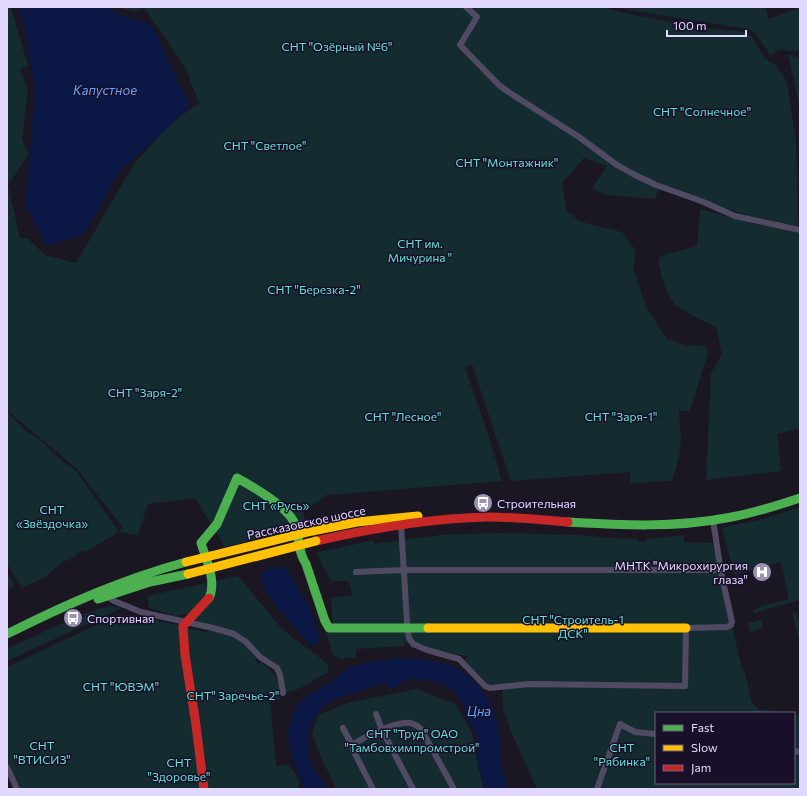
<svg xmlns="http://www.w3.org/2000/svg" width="807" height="796" font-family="Commissioner,sans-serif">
	<rect width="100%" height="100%" fill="#1a1622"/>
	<path fill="#142c30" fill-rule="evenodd" d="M7,7H11L28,66L20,69L28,89L22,140L29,154L8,185L20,238L28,239L45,255L76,263L134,164L172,122L199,103L185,67L144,8L135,12L116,7H603L633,15L714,29L738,31L747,33L752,37L765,58L771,63L776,65L787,82L796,144L798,226L750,216L699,200L661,184L655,199L606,195L592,188L607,166L584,158L562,183L567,211L581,222L622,232L636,251L633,268L647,309L667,339L686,345L706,346L708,353L690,411H679L681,440L679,456L672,481L630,483V472L511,481L472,364L465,368L489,437L502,481L327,495L303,512L306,526L225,547L195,498L148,504L138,535L119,532L85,552L83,550L66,562L65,560L45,577L22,588L7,564ZM8,413H10L77,469L123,528L119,532L76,471L62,461L40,440L25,430Z
		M619,7H765L769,19L800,7V51H787L781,49L770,55L755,33L748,29L629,10Z
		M788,54L800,58V110Z
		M700,209L751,223L800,233V428L777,434L781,471L706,480L711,373L722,355L716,327L691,315L675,305L666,290L658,263L660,256L697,246Z
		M800,507V600L754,613L753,611L759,607L789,599L781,562L734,575L722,528L767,518Z
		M497,533L578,535L608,538L637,539L638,542H646L647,539L684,535V542L713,543L742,669L744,670L752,703L758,709L785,713H656V783H794V714L800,715V789H537L512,734L503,709L502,684H488L465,663L466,658H468L469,656C447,654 427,644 404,643V646L356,649V657L341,659L333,655L326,630L333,626L331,597L353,596L348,581H331L316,553L374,540V544L440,535Z
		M7,572L15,586L7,590Z
		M238,576L283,630L328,664V672C317,678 297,693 285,692C281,668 284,668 262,655L255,660L258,664L261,662L277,676L281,697L280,699L270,702C273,724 273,745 277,766L288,764L299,780L298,789H20L7,760V667L120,614L178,625V626L206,632L209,630L232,636H243L223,628L194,620L190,614L175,616L149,608L148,596Z
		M108,606L122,608L7,661V649L75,617Z
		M796,612L800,628V644L792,613Z
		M761,620L763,628L750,632L748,623Z
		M417,689L456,704L472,733L478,768L484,789H336L319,753L312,733L319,715L347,703Z"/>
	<path fill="#0b1744" d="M18,7H106L117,14L152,25L190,107L121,170L84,234L47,246L25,206L35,90L24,25Z
		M277,566L286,568L309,606L318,632L319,643L312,646C294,627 270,603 260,578C264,570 268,568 277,566Z
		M397,658C413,659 430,659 445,664C470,672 489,693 496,717C500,728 498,739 500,750C501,763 504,776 507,789H485L478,763L476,734L466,717L465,708L455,692L443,684L435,682L410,679L403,681L395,688H390L384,683L336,699C312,710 300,737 311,762C315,771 322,780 327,789H305L294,764L289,745L288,729L295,708L310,694L323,687L350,667L367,663Z"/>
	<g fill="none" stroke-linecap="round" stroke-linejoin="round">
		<path stroke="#504b63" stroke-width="6" d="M466,7L477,17L460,45L499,85L507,91L579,137L617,165L633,174L656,185L701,201L735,216L800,230
			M401,524L407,623L409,638L413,644L427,650L459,659L485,686L490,688L529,684L685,686L686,628L727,627L731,625L732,622L721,572L713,520
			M356,572L403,570H721
			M107,596L114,601L141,612L213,628L234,634L246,642L260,657L277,668L280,675L283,693
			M376,714L382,730L413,789
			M343,728L352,745
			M794,751L800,752
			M7,767L17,789
			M373,789L354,752L352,745C364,737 396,721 410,723C415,724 418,726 421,729L454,789
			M597,789L620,724L635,732L656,734"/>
		<path stroke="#4caf50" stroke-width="9" d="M568,522C620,525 674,528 726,518C751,514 776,506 800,498
			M209,598C217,582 206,559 201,543L217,524L237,478C252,486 286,506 294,522C300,536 297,551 306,564L325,621L329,628H428
			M98,599L150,582L188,574
			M7,634C65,605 123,579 186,562"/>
		<path stroke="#ffc107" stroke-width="9" d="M312,531L357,522L418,516
			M428,628H686"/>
		<path stroke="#c62828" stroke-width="9" d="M316,541C373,528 430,518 488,517C515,517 541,520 568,522
			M204,789L195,718L185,655L183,626L209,598"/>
		<path stroke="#ffc107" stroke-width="9" d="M186,562L312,531
			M188,574L316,541"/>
	</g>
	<defs>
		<g id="bus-disc" transform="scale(1)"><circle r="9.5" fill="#9c93b2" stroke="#181028"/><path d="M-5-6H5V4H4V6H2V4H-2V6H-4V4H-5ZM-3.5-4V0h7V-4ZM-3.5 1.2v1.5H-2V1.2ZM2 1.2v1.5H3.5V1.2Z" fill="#fff"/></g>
		<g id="hospital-disc" transform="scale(1)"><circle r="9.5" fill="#9c93b2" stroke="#181028"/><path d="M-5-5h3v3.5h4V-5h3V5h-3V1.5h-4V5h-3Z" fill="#fff"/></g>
	</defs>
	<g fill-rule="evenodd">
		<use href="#bus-disc" x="483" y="503"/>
		<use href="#hospital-disc" x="762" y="572"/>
		<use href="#bus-disc" x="73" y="618"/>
	</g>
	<g text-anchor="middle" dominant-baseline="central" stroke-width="3" stroke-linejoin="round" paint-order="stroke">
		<g font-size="12" fill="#61e1d4" stroke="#181028">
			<text x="337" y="46">СНТ "Озёрный №6"</text>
			<text x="702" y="111">СНТ "Солнечное"</text>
			<text x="265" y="145">СНТ "Светлое"</text>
			<text x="507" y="162">СНТ "Монтажник"</text>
			<text x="420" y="243">СНТ им.<tspan x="420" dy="14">Мичурина "</tspan></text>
			<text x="314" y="289">СНТ "Березка-2"</text>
			<text x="145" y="392">СНТ "Заря-2"</text>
			<text x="403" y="416">СНТ "Лесное"</text>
			<text x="621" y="416">СНТ "Заря-1"</text>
			<text x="276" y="505">СНТ «Русь»</text>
			<text x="52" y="509">СНТ<tspan x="52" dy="14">«Звёздочка»</tspan></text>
			<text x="573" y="619">СНТ "Строитель-1<tspan x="573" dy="14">ДСК"</tspan></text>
			<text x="121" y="686">СНТ "ЮВЭМ"</text>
			<text x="233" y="695">СНТ" Заречье-2"</text>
			<text x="412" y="733">СНТ "Труд" ОАО<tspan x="412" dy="14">"Тамбовхимпромстрой"</tspan></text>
			<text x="42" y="745">СНТ<tspan x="42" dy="14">"ВТИСИЗ"</tspan></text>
			<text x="622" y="747">СНТ<tspan x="622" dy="14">"Рябинка"</tspan></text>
			<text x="179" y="762">СНТ<tspan x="179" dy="14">"Здоровье"</tspan></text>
		</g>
		<g font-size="12" fill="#e2d7ff" stroke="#181028" text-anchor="start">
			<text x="497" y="503">Строительная</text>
			<text x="748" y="565" text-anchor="end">МНТК "Микрохирургия<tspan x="748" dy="14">глаза"</tspan></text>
			<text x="87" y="618">Спортивная</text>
		</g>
		<g font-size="12" fill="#e2d7ff" stroke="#181028">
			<text transform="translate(306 522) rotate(-12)">Рассказовское шоссе</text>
		</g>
		<g font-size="13" font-style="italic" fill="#65a0ff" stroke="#181028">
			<text x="105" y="90">Капустное</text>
			<text x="479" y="711">Цна</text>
		</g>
	</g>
	<rect width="807" height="796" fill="none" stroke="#e2d7ff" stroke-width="16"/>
	<rect x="655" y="712" width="140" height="72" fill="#181028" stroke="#69607e"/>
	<rect x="663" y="725" width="20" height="6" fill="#4caf50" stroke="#69607e"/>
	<text x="691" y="732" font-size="12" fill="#e2d7ff">Fast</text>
	<rect x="663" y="745" width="20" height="6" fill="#ffc107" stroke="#69607e"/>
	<text x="691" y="752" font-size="12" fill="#e2d7ff">Slow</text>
	<rect x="663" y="765" width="20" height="6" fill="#c62828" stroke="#69607e"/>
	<text x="691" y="772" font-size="12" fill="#e2d7ff">Jam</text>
	<path d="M667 30v6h79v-6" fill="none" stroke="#e2d7ff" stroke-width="2"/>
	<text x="673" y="30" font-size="12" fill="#e2d7ff" stroke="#181028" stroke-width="3" paint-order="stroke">100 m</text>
</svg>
